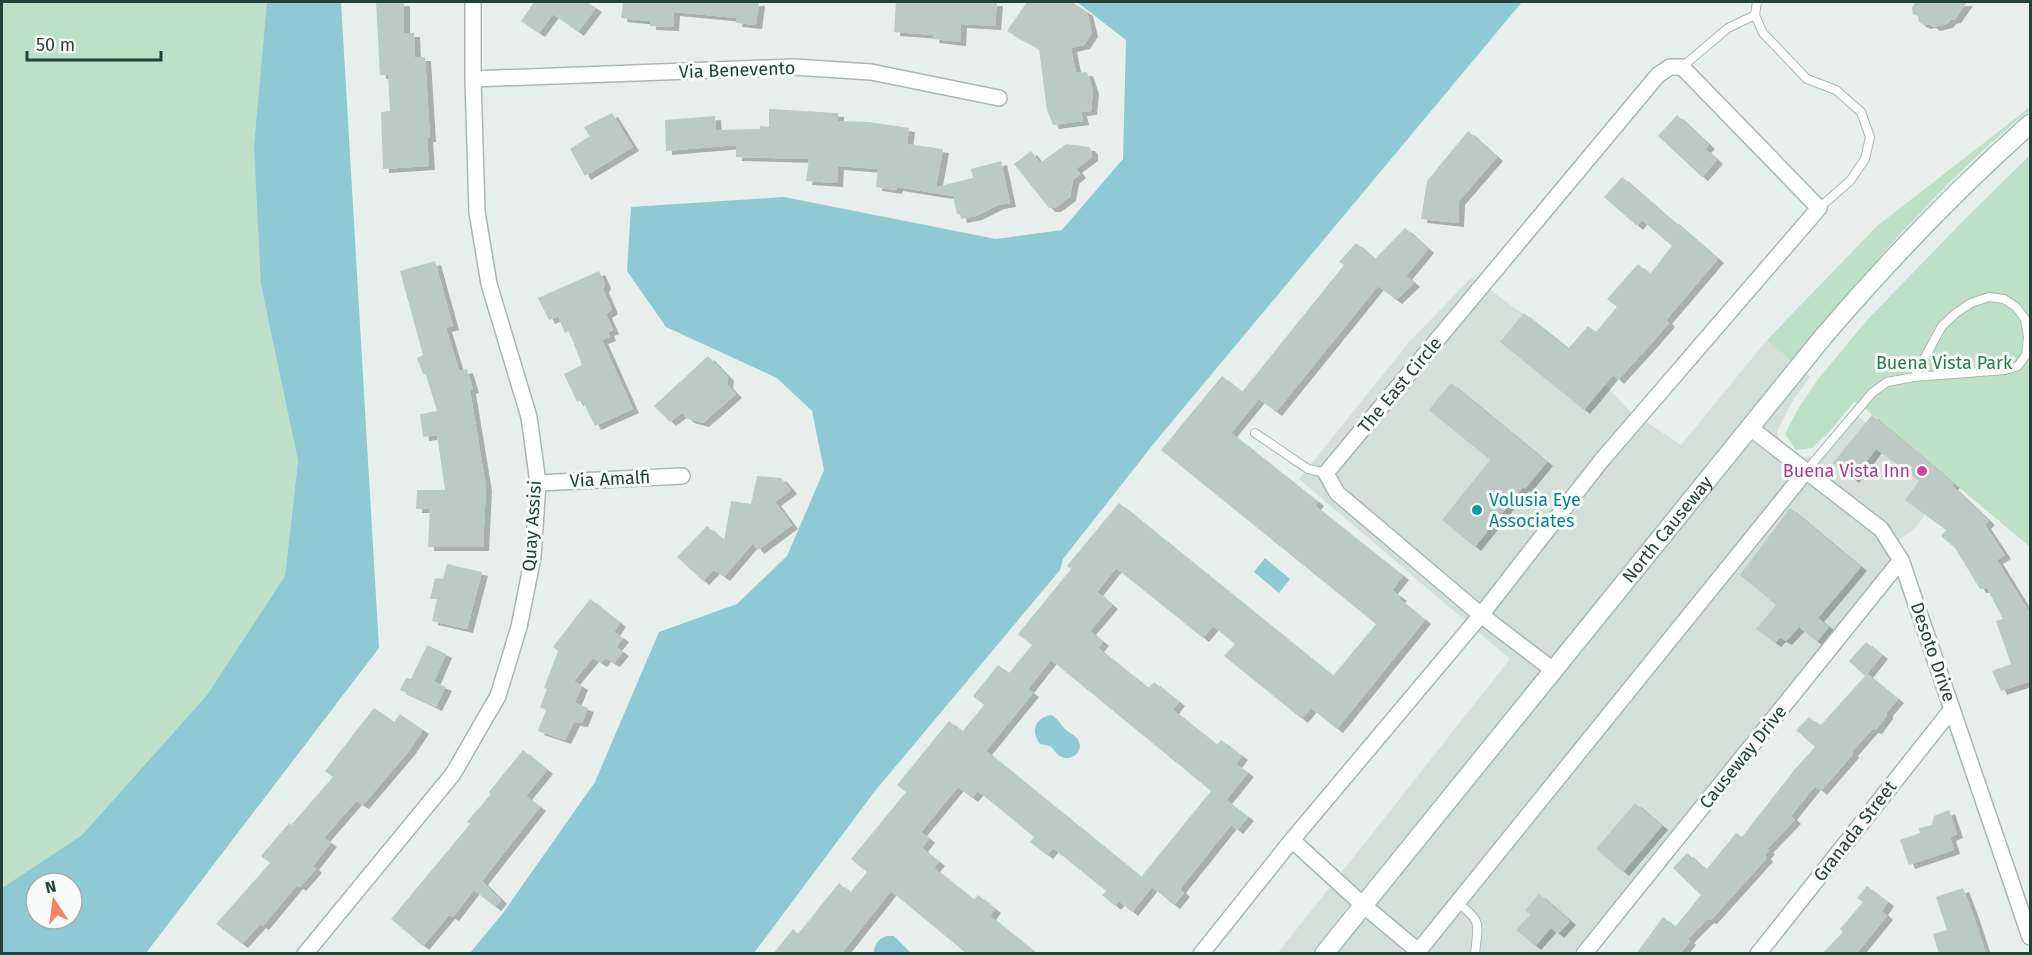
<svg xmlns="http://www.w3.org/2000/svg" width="2032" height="955" font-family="'Fira Sans',sans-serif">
	<defs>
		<filter id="shadow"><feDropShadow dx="6" dy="4" stdDeviation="0" flood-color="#0004"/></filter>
	</defs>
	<rect width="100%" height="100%" fill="#e6efeb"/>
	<path fill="#d4dfda" d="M1472,277L1565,344L1630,411L1681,445L1767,340L1791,361L1311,953L1277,954L1510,659L1299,479L1410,341Z
		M1806,374L1810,377L1792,402L1777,432L1779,439L1792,457L1797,459L1817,455L1855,414L1946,488L1915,528L1890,547L1891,559L1573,953L1337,954Z"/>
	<path fill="#bfe0c8" d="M2,2H267L261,285L298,461L285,576L207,695L82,835L2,888Z
		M2030,107V110C1940,182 1865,273 1791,361L1767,340L1877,226Z
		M2030,155V547L1862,406L1854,402L1830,431L1812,448L1796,450L1785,434L1799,407L1819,378L1868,319L1963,221Z"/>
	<path fill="#8ec9d4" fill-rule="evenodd" d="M267,2H341L379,648L146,953H2V888L82,835L207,695L285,576L298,461L261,285L254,147ZM36,883H72V919H36Z
		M1077,2H1522L1155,442L1063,559L1060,570L875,791L754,953H470L503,913L595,782L659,632L737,604L787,556L824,470L812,411L777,378L666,327L627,271L631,207L784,197L996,239L1062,230L1123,159L1126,40Z
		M1265,558L1290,579L1279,593L1254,572Z
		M1051,715C1059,719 1058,722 1064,728C1068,733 1075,734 1078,740C1085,751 1070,763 1060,756C1056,754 1053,748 1050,746L1040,744C1030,731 1035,718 1051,715Z
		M886,936H894L911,953H874C874,944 878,940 886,936Z"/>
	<path fill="#bbcac4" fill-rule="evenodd" filter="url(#shadow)" d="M376,2H404V33H414L415,57H425L430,138H427L429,166L383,169L381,112L390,111L388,75H380Z
		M534,2H587L596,8L578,32L553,14L539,33L521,21Z
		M623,2H759L756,25L736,23L737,18L674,12L673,27L650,26V21L621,18Z
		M896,2H997L995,26L961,24L960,42L933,39L934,35L894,32Z
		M1027,2H1072L1087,12L1092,33L1084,45L1071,48L1076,73L1087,72L1093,90L1091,111L1081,112L1083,121L1053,125L1047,110L1039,49L1007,31Z
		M1915,2H1967L1955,19L1950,20L1947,24L1934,27L1930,24L1924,25L1919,22L1918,16L1913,14L1912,8Z
		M769,109L838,113V121L869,122L909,128L907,144L943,149L936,187L973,178L971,169L1001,161L1010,203L998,205L976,216L961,219L960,214H957L953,196L897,187L896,190L876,187L878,169L838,166L837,183L806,181L809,159L736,157V145L666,151L665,120L715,116L716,130L760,129V126L769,127Z
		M612,113L633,147L585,176L570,149L590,136L584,127Z
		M1677,115L1709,145L1705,149L1717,160L1702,177L1658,136Z
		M1468,131L1497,157L1459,201L1458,223L1421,219L1427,181Z
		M1066,144L1089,147L1092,151V157L1076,169L1080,174L1073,180L1070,197L1055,208H1049L1014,164L1031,151L1040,163Z
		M1622,177L1672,221L1673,220L1718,259L1666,320L1669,323L1650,345L1618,380L1613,375L1584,410L1500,342L1524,313L1568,349L1588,326L1596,332L1617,307L1607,299L1638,264L1650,274L1672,246L1642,220L1637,226L1604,197Z
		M1405,228L1428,249L1406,276L1414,283L1396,300L1378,286L1276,412L1259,399L1231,433L1318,502L1315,506L1403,576L1392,590L1401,597L1399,599L1425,620L1337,729L1311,708L1302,719L1224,656L1235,644L1213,626L1203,638L1116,568L1097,592L1112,605L1090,631L1103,642L1098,648L1148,688L1154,682L1179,702L1173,710L1217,745L1221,740L1242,756L1236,764L1248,773L1226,800L1248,817L1237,830L1231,825L1180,889L1184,893L1174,905L1152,887L1132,912L1119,901L1115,906L1102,895L1106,891L1053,848L1047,855L1030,842L1034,837L978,791L972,798L958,787L921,832L929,839L922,848L939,862L934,868L974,900L978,895L995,909L990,916L1037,954H967L891,891L841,954H773L793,929L798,934L839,883L850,893L867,872L851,859L906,792L897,785L949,721L962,732L984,705L973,696L998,665L1009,673L1032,645L1018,634L1071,569L1067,566L1119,503L1333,676L1376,624L1161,450L1222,376L1242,392L1344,265L1339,262L1356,243L1375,259ZM1051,660L1211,791L1141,877L986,751L1033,693L1028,689Z
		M435,261L453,326L446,328L459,371L467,369L473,389L470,390L486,487L483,547H428L430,509H416L417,490H445L437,435L423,437L420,414L437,411L426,375L423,374L417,358L423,355L400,271Z
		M599,271L605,284L603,289L612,310L606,314L613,330L608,332L610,337L602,340L633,409L595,426L582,400L577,402L564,374L582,365L569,331L565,333L558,316L549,320L538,298Z
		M708,356L728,377L727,384L736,394L703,423L688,419L682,413L670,422L654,406Z
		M1451,383L1547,462L1525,489L1523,487L1475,547L1442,520L1490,460L1429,410Z
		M1872,415L1954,484L1952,486L1989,521L1985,525L2005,555L1997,560L2031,615V681L2001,691L1992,671L2011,664L1996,621L2003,619L1987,588L1980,589L1955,548L1941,536L1946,530L1905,500L1919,481L1876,449L1853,479L1833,463Z
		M757,476L781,478L791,490L775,502L792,525L758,550L753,543L724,577L714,570L703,581L677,557L707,526L724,541L731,501L751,504Z
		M1790,508L1861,567L1818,618L1829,627L1817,642L1799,627L1786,641L1780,638L1775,643L1756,629L1776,605L1740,575Z
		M447,564L482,572L467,629L432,621L437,599H430L435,578L443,579Z
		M590,599L620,623L614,632L623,638L616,647L623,652L614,663L605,658L601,663L593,658L574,681L582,686L575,703L588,708L582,723L574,722L565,740L538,731L546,710L540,707L547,689L544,688L558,651L553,647Z
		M1866,642L1882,655L1867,674L1898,699L1887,712V715L1876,730L1872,729L1852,752L1853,754L1821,791L1815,786L1791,816L1795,820L1767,849L1769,850L1765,855L1767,858L1711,920L1708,919L1688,939L1690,941L1680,954H1636L1663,917L1675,927L1701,895L1673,868L1687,853L1706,870L1736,833L1742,837L1795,769L1815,747L1796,730L1809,717L1820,726L1865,676L1849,661Z
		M427,645L446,654L434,682L446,687L436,707L400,690L406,678L411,679Z
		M374,708L394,722L400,714L423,730L409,751L363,805L356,801L324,838L331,843L313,866L316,869L300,887L297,885L263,926L260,924L242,944L216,924L270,863L261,856L289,823L291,825L333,777L325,771Z
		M523,750L547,770L526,796L540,807L482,881L501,900L495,907L474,890L453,917L449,915L423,946L391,919L470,824L467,822L491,794L489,792Z
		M1635,803L1662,826L1623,872L1596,849Z
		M1949,810L1957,834L1950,837L1954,850L1909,865L1900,840L1920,833L1919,828L1932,825L1934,816Z
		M1867,886L1888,902L1882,911L1887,916L1856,954H1822L1843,932L1840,929L1863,902L1857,898Z
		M1963,888L1973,914L1986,954H1939L1933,934L1947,930L1936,897Z
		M1539,894L1570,921L1558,934L1551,928L1535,946L1516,930L1530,915L1525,910Z"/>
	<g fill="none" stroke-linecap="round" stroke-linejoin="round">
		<g stroke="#a8b8b2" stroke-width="10">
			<path id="service" d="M1757,2L1755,15L1763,33L1807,79L1836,90L1861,112L1870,137L1865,159L1850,181L1819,208
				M1682,67L1728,28L1755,15
				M1255,433L1308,469L1326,473
				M1806,471L1872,393L1887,382L1914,377L2005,370L2018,366L2026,355L2028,337L2025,319L2016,307L2004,299L1989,297L1971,303L1956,313L1942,326L1914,377
				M1457,902C1483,923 1478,922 1475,954"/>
		</g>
		<g stroke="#a8b8b2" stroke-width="18">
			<path id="minor" d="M473,79L794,67L871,72L999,98
				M1749,427L1881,529L1901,560L2030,937
				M538,483L682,476
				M1292,840L1363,905L1418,951
				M305,954L453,774L498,696L519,627L533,557L538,483L529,417L489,284L477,212L473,79V2
				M1201,954L1292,840L1481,615L1601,461L1819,208L1682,67H1670L1658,75L1326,473L1337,493L1481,615L1553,670
				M1416,954L1806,471
				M1584,954L1901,560
				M1758,954L1952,709"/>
		</g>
		<g stroke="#a4bbb3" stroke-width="21">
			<g id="secondary">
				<path id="s1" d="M1324,954L1823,337C1888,261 1956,190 2030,124"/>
			</g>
		</g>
		<use href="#service" stroke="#fff" stroke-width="8"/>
		<use href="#minor" stroke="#fff" stroke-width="15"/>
		<use href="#secondary" stroke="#fff" stroke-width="18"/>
	</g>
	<circle fill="#d1479c" stroke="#f7fbf9" stroke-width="2" cx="1922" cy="471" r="6"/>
	<circle fill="#0f9aa8" stroke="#f7fbf9" stroke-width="2" cx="1477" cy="510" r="6"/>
	<g text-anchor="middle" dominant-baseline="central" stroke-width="6" stroke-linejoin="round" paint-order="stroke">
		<g font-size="18" fill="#24423a" stroke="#f7fbf9">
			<text transform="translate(737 70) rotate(-2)">Via Benevento</text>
			<text transform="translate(1400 385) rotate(-50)">The East Circle</text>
			<text transform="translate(610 479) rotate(-3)">Via Amalfi</text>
			<text transform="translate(532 526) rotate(-86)">Quay Assisi</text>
			<text stroke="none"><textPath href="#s1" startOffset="546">North Causeway</textPath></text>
			<text transform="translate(1933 652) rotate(71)">Desoto Drive</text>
			<text transform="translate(1743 757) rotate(-51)">Causeway Drive</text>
			<text transform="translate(1855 831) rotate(-52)">Granada Street</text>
		</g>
		<g font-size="18" fill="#2d7a4b" stroke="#f7fbf9">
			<text x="1944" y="363">Buena Vista Park</text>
		</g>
		<g font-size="18" fill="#b23c85" stroke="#f7fbf9" text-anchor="end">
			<text x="1910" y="471">Buena Vista Inn</text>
		</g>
		<g font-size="18" fill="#0d838f" stroke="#f7fbf9" text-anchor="start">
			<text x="1489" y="500">Volusia Eye<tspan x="1489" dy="21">Associates</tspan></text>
		</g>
	</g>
	<rect width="2032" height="955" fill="none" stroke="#24423a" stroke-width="6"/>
	<g transform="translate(54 901) rotate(347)"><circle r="28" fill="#f7fbf9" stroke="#a3b1ad" stroke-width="1.5"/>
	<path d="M0-4.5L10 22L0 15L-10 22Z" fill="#f4845f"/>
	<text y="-9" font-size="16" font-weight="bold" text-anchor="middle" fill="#24423a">N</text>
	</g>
	<path d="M27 51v9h134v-9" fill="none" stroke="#24423a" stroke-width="3"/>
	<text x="36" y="51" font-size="18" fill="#24423a" stroke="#f7fbf9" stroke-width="4.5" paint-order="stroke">50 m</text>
</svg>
